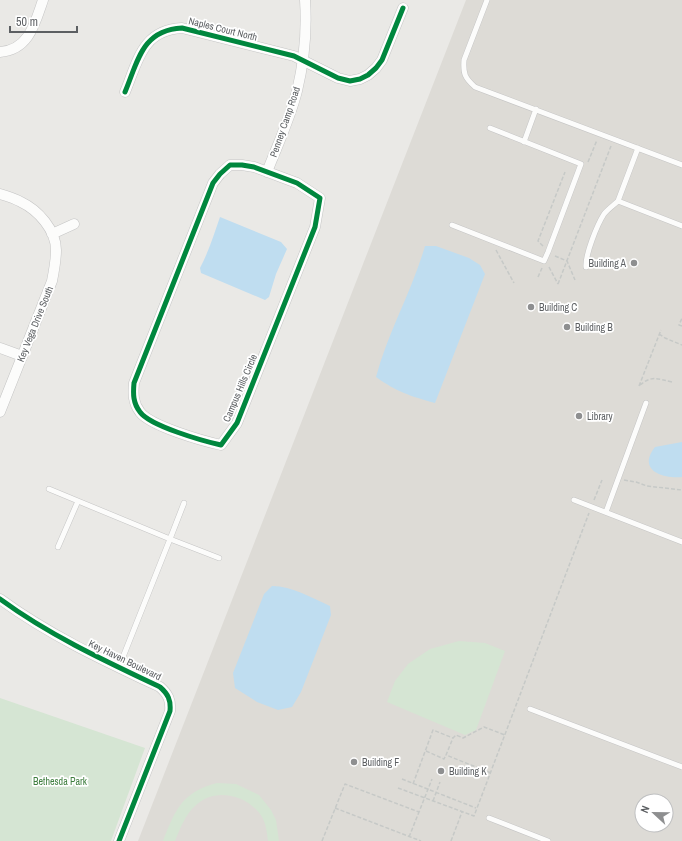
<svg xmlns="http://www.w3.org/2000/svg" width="682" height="841" font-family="'Archivo Narrow',sans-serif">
	<rect width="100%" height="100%" fill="#eae9e6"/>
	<path fill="#dddbd6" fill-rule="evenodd" d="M466,0H682V841H138ZM642,801H666V825H642Z"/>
	<path fill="#d5e5d3" d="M459,641L485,643L505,651L476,730L465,735L387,702L395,681L408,664L430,649Z
		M0,698L145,748L111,841H0Z
		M217,783L236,784L259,795L271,810L276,820L279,841H268C267,833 266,824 262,817C249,795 214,786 195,806C185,815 180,829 175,841H163C175,810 182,792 217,783Z"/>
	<path fill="#bfddf0" d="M220,217L281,242L287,249L276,274L269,297L265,300L201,273L200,268C209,251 214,234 220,217Z
		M425,246H436L469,258L480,265L485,274L435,403C410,396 397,392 376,377C388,332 412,291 425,246Z
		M682,442V477C662,479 637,470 655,447Z
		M272,586C292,586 312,598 330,606L331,615L301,692L292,707L278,710L257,702L235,688L233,673L264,594Z"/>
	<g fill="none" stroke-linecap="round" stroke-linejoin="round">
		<g stroke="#c5c5c5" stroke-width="6">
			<path id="service" d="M487,0L464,60C463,74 465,78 475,87L682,165
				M524,142L536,109
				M638,148L618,201L682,226
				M452,225L544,261L548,252L581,164L490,128
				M586,267C585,255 597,225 604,214C608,209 614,205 618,201
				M49,489L78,501
				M574,500L682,542
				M184,503L170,539L219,558
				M606,512L646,403
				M58,547L78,501L170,539L119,667
				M530,709L682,767
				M489,818L548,841"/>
		</g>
		<g stroke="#c5c5c5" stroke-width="11">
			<path id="minor" d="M0,52C29,50 35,23 43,0
				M125,92C138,61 142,30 182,28L294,56L338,78L350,81L360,79L368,75L376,68L382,60L403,8
				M230,165H242L254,167L297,183L320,198L315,227L237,423L221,445C203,441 150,426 140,412C133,403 133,394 134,383L213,183L220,174Z
				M267,172C277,146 290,119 297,91C304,62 307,30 305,0
				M0,194C7,196 14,198 21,202C38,210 56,230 56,250C56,261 54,271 52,281L0,412
				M52,234L74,224
				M0,348L22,356
				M0,599C49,635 105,661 160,687C168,694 171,700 170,711L119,841"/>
		</g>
		<path stroke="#c6c9c7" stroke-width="1.5" stroke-dasharray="4 2" stroke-linecap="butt" d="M588,162L597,140
			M543,246L538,241L565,172
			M496,250L514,283
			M555,256L567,261L575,280
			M549,267L558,284
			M538,277L542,268
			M558,284L611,146
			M682,326L679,325L682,318
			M659,334L665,338L682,345
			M640,385C652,375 658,379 672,382
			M639,386L661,330
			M624,480L636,482L647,486L682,490
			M594,500L602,480
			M426,751L444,759L446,755
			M491,773L446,755L453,738L456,735L463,738L484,727L505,735
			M402,779L476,808
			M413,784L433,730L453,738
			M398,788L474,816L589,513
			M433,801L440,782
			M335,808L421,841
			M409,837L419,812
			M322,841L345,784L419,812L432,779
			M451,841L462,812"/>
		<use href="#service" stroke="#fcfcfb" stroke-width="5"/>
		<use href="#minor" stroke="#fcfcfb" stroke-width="10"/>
		<g stroke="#fff" stroke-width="8">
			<path id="cycleway" d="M125,92C138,61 142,30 182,28L294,56L338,78L350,81L360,79L368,75L376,68L382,60L403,8
				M230,165H242L254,167L297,183L320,198L315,227L237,423L221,445C203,441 150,426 140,412C133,403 133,394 134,383L213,183L220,174Z
				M0,599C49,635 105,661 160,687C168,694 171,700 170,711L119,841"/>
		</g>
		<use href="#cycleway" stroke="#00873e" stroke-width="5"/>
	</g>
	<g fill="#8e8f90" stroke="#fff" stroke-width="1.5">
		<circle cx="634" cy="263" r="4"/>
		<circle cx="531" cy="307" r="4"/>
		<circle cx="567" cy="327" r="4"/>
		<circle cx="579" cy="416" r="4"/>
		<circle cx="354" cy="762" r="4"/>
		<circle cx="441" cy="771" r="4"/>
	</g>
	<g text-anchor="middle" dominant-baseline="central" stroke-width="3.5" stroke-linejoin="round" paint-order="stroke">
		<g font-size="10" fill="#5c5f62" stroke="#fff">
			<text transform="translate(223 29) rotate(14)">Naples Court North</text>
			<text transform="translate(285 122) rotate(-71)">Penney Camp Road</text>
			<text transform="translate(35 324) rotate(-68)">Key Vega Drive South</text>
			<text transform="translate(240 388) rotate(-67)">Campus Hills Circle</text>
			<text transform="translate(125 660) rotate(26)">Key Haven Boulevard</text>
		</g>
		<g font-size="10" fill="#5c5f62" stroke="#fff" text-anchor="start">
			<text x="626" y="263" text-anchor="end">Building A</text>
			<text x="539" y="307">Building C</text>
			<text x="575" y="327">Building B</text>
			<text x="587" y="416">Library</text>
			<text x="362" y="762">Building F</text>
			<text x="449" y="771">Building K</text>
		</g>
		<g font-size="10" fill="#3f7e3f" stroke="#fff">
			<text x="60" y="781">Bethesda Park</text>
		</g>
	</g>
	<g transform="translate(654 813) rotate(292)"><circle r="19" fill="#ffffff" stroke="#bebfc0"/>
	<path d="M0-3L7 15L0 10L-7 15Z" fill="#8e8f90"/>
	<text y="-6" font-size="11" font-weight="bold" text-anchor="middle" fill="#5c5f62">N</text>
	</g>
	<path d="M10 26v6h67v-6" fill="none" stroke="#5c5f62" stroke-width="2"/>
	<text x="16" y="26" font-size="12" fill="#5c5f62" stroke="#ffffff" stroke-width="3" paint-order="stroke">50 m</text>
</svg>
